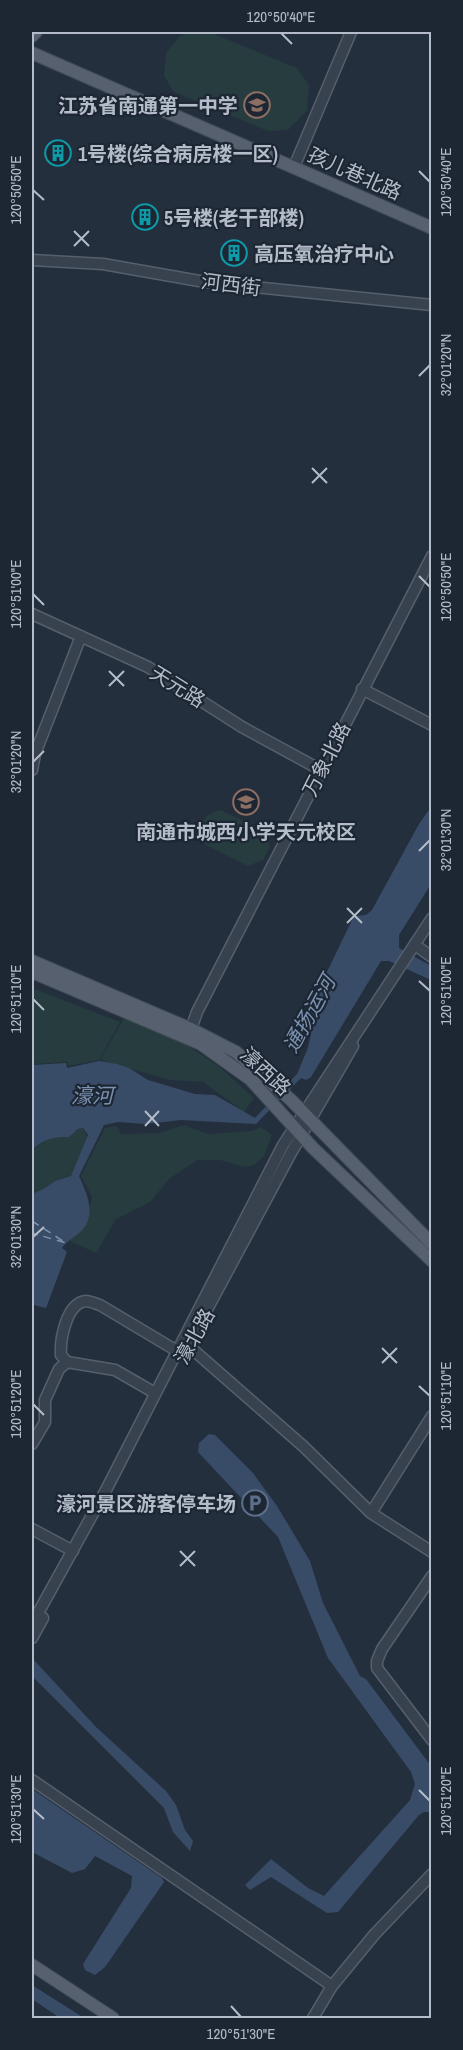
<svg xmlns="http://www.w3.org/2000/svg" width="463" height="2050" font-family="'Archivo Narrow','Noto Sans SC',sans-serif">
	<rect width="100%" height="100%" fill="#242f3e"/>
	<path fill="#263c3f" d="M190,32H209L297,68L309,85L307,111L288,130L268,131L174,92L164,76L166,53L180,36Z
		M220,810L266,831L270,847L263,860L248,866L204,844C197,827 201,815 220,810Z
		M32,988L120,1022L99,1060L68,1066L67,1062L32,1064Z
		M124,1018L181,1041L221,1068L254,1098L244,1112L203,1082L170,1080L100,1060Z
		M184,1125L208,1134L252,1131L261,1127L272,1135L264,1156L254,1165L245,1167L220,1160H197L169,1179L150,1202L116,1219L96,1253L68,1240L84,1227L92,1197L81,1176L105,1128L117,1126L121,1134L159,1133Z
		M83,1128L88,1139L71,1176L55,1181L45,1188L32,1194V1150C44,1139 52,1136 69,1137L73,1131Z"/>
	<path fill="#394c67" d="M431,807V884L399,935V948L431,966V980L389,961H381L311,1077L306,1080L301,1078L256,1124L181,1120L146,1124L118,1122L104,1125L79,1176C86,1192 96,1212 84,1228C78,1236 68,1239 62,1248L67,1252L46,1308L34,1305L32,1308V1194L45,1188L55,1181L71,1176L88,1135L83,1128L78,1129L69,1137C52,1137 44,1139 32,1150V1065L66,1063L67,1068L99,1061L117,1064L129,1068L148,1080L195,1094L215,1095L255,1118L297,1074L308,1048L313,1024L310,1007L354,916L366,915L372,910L419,824Z
		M209,1434L215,1435L253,1473L277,1506L310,1561L323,1603L360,1676L366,1679L431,1766V1812H424L419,1815L338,1912L327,1913L271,1877L250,1890L245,1885L271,1859L308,1888L324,1896L410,1800L415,1784L411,1772L328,1658L278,1537L198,1452L199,1443Z
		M32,1658L96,1727L166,1791L176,1805L185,1830L193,1841L190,1851L173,1832L164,1808L32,1676Z
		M32,1789L162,1878L164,1882L105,1967L95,1975L85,1970L83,1964L131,1888L132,1876L95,1856L85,1869L72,1873L32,1852Z
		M32,1985L84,2018H60L32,1999Z"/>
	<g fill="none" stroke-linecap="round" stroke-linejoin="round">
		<path stroke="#7c92b1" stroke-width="1.5" stroke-dasharray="8 6" stroke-linecap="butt" d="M32,1221L66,1243L32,1233"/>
		<g stroke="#565f6c" stroke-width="13">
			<path id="minor" d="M294,167L351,32
				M32,260L103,264L205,282L432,305
				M32,614L148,667L242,727L319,769
				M362,689L432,725
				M32,770L35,754L81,636
				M415,945L432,957
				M191,1029L197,1012L432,556
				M183,1341L303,1446L371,1513L432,1552
				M188,1345L291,1153L353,1046
				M67,1362L61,1355C60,1340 66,1303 86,1301C90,1301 96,1304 100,1305L177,1351
				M32,1444L45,1422V1400L59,1369L67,1362L115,1370L155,1393
				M371,1513L432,1416
				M32,1529L73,1551
				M432,1576L382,1649L377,1661V1668L432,1740
				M32,1624L106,1490L283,1145L432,918
				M32,1638L43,1618
				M32,1780L332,1986
				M313,2018L332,1986L374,1935L432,1874"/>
		</g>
		<g stroke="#414a57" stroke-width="14">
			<path id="major" d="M32,36L36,32
				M32,53L432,228
				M32,961L191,1029L236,1052L291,1100L432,1244
				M32,972L201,1044L250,1079L313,1148L432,1261
				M32,1965L113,2018"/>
		</g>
		<use href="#minor" stroke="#38414e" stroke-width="10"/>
		<use href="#major" stroke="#56606e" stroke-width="12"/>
	</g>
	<path fill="none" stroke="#b4bcc9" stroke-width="2" d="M281,33L292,44M419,171L430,182M33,190L44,200M74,231L89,246M74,246L89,231M419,376L430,365M312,468L327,483M312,483L327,468M419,576L430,587M33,594L44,605M109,671L124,686M109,686L124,671M33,762L44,751M419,851L430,840M347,908L362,923M347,923L362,908M419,981L430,991M33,999L44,1010M145,1111L159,1126M145,1126L159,1111M33,1237L44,1227M382,1348L397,1363M382,1363L397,1348M419,1386L430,1396M33,1404L44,1415M180,1551L195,1566M180,1566L195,1551M419,1790L430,1801M33,1809L44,1819M231,2006L241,2017"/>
	<defs>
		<g id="school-ring" transform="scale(1.35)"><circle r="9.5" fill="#1d2633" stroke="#8d6e63" stroke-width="1.5"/><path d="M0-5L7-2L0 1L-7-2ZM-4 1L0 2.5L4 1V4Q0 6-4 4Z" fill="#8d6e63"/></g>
		<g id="building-ring" transform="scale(1.35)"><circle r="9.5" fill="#1d2633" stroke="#0f9aa8" stroke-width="1.5"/><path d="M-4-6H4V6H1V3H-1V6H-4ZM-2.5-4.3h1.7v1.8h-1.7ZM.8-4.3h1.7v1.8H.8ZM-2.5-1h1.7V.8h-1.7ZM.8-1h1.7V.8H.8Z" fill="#0f9aa8"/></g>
		<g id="parking-ring" transform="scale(1.35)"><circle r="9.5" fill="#1d2633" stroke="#5c6f8a" stroke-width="1.5"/><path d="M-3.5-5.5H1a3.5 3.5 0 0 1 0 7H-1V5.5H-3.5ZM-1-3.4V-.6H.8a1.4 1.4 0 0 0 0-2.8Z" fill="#5c6f8a"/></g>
	</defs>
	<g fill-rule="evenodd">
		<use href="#school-ring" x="257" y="105"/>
		<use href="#building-ring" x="58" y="153"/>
		<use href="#building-ring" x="145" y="217"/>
		<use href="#building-ring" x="234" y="253"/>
		<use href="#school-ring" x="246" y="802"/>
		<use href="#parking-ring" x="255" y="1503"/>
	</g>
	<g text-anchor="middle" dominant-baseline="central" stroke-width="4.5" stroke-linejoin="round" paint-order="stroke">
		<g font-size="20" font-weight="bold" fill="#b4bcc9" stroke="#1d2633" text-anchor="start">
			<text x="238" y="105" text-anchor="end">江苏省南通第一中学</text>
			<text x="78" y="153">1号楼(综合病房楼一区)</text>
			<text x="164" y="217">5号楼(老干部楼)</text>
			<text x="254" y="253">高压氧治疗中心</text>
			<text x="246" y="831" text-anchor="middle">南通市城西小学天元校区</text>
			<text x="236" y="1503" text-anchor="end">濠河景区游客停车场</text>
		</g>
		<g font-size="20" fill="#b4bcc9" stroke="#1d2633">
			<text transform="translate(355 173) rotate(24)">孩儿巷北路</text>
			<text transform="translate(231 284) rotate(7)">河西街</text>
			<text transform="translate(178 686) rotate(32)">天元路</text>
			<text transform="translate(326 759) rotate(-63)">万象北路</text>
			<text transform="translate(266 1071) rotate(43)">濠西路</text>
			<text transform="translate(194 1336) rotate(-61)">濠北路</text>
		</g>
		<g font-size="21" font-style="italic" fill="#7c92b1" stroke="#1d2633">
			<text transform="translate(309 1014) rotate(-61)">通扬运河</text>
			<text x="92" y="1095">濠河</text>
		</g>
	</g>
	<rect width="463" height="2050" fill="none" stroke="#1d2633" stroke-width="66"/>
	<rect x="33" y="33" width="397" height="1984" fill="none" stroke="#b4bcc9" stroke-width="2"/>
	<g font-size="15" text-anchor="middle" fill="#b4bcc9">
		<text x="281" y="22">120°50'40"E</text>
		<text transform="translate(446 182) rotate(-90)" y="5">120°50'40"E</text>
		<text transform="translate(16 190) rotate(-90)" y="5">120°50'50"E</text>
		<text transform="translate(446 365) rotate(-90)" y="5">32°01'20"N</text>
		<text transform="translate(446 587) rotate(-90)" y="5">120°50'50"E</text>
		<text transform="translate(16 594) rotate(-90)" y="5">120°51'00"E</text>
		<text transform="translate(16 762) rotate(-90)" y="5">32°01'20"N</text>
		<text transform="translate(446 840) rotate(-90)" y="5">32°01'30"N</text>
		<text transform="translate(446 991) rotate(-90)" y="5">120°51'00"E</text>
		<text transform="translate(16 999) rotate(-90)" y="5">120°51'10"E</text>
		<text transform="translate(16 1237) rotate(-90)" y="5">32°01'30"N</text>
		<text transform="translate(446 1396) rotate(-90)" y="5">120°51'10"E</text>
		<text transform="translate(16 1404) rotate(-90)" y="5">120°51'20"E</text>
		<text transform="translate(446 1801) rotate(-90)" y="5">120°51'20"E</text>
		<text transform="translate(16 1809) rotate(-90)" y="5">120°51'30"E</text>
		<text x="241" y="2039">120°51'30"E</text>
	</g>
</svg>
